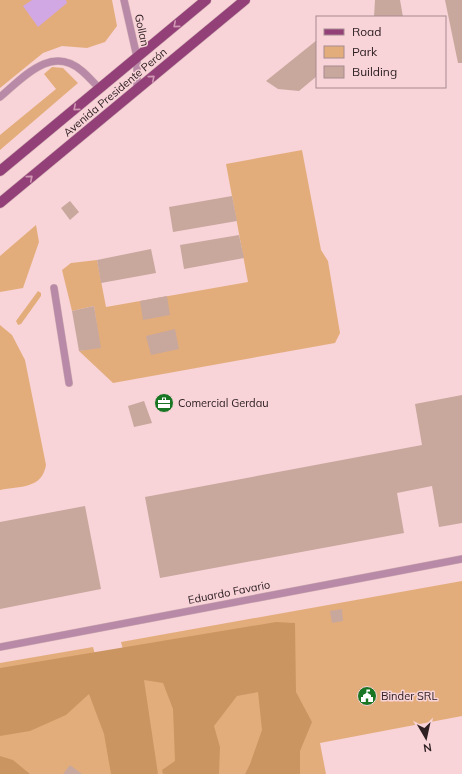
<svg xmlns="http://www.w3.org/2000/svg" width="462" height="774" font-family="Mulish,sans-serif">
	<rect width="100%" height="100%" fill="#f8d3d8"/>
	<path fill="#e3ad7b" d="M0,0H112L117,26L105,42L87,48L62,46L43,53L0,88Z
		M52,67L63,68L78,83L0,150V135L56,89L44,74Z
		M302,150L321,250L328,261L340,333L335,343L113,383L79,351L100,347L94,306L72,311L62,270L71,263L97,260L106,307L248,282L226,164Z
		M36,225L39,242L23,288L0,292V256Z
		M38,291L41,293V296L21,324L18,325L16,321Z
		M0,325L12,335L25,360L46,465C42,489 20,486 0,490Z
		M462,581V716L320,743L326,774H0V663L93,647L116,734L144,731L121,642Z"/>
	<path fill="#cb9562" d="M276,622L295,623L296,692L312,722L300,751V774H245L250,764L262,730L258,692L237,696L214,726L220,747L219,774H163L162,770L175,761L173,709L163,683L144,680L158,774H111L104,734L89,694L66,715L30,731L0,736V668Z
		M0,756L13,760L30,774H0Z"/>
	<path fill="#d1a8e4" d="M32,0H66L67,3L38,27L23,6Z"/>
	<path fill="#c8a79d" d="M375,0H400L403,17H374Z
		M445,0H462V63H458Z
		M317,40V76L299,91L278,89L266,81Z
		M232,196L237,221L173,232L169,207Z
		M70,201L79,212L70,220L61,208Z
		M239,235L244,258L184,269L180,245Z
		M151,249L156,273L101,283L97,260Z
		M167,296L170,315L143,320L140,301Z
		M94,306L101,348L79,351L72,311Z
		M175,329L179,349L151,355L146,336Z
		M462,395V523L439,527L432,486L397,493L404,533L160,578L145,497L422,445L415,404Z
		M144,401L152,423L134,427L128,406Z
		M85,506L101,589L0,609V522Z
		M342,609L343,621L332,623L330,611Z
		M70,765L82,774H63Z"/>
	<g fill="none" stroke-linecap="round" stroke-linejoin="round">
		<g stroke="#d0afb4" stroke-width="8">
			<path id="service" d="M124,0L137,57V90
				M0,97C23,78 51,44 82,71C88,76 94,83 99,88
				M54,288L69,383
				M0,647L462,559"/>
		</g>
		<g stroke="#d0afb4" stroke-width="11">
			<path id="primary" d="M0,171L206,0
				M0,203L245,0"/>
		</g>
		<use href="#service" stroke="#b98aa7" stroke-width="7"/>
		<use href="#primary" stroke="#934078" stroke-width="10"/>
	</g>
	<defs><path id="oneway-chevron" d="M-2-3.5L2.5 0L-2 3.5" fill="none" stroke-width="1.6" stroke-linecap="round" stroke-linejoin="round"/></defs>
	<g stroke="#d098b2">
		<use href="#oneway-chevron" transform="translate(176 25) rotate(140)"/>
		<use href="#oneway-chevron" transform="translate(152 78) rotate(-40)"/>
		<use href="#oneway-chevron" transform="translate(76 108) rotate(140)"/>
		<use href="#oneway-chevron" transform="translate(30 178) rotate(-40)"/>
	</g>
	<defs>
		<g id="office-disc" transform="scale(1)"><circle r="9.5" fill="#187523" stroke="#f8d3d8"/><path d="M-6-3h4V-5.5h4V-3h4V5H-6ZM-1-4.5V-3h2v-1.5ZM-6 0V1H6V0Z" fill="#fff"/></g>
		<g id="civic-disc" transform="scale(1)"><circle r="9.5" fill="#187523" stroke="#f8d3d8"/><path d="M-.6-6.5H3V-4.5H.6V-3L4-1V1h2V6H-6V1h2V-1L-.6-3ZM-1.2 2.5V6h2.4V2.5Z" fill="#fff"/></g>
	</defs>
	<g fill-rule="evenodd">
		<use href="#office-disc" x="164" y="403"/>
		<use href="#civic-disc" x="367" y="696"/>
	</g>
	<g text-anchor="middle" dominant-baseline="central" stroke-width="3" stroke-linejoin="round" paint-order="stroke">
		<g font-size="11" fill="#2e2022" stroke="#f8d3d8">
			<text transform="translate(142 30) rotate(78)">Gollan</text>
			<text transform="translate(115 92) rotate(-40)">Avenida Presidente Perón</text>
			<text transform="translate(229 592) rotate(-11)">Eduardo Favario</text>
		</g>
		<g font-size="11" fill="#2e2022" stroke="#f8d3d8" text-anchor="start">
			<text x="178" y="403">Comercial Gerdau</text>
			<text x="381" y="696">Binder SRL</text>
		</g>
	</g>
	<rect x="316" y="16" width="130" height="72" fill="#f8d3d8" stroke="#a78b8f"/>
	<rect x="324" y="29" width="20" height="6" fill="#934078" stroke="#a78b8f"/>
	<text x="352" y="36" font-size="12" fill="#2e2022">Road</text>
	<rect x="324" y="46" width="20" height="12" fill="#e3ad7b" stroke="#a78b8f"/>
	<text x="352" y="56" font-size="12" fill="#2e2022">Park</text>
	<rect x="324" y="66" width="20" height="12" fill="#c8a79d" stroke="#a78b8f"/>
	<text x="352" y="76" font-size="12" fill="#2e2022">Building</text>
	<g transform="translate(426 738) rotate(171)" stroke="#f8d3d8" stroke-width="3" paint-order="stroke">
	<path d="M0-3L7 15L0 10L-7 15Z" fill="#2e2022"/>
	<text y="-6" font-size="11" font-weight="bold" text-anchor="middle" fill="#2e2022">N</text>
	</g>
</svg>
